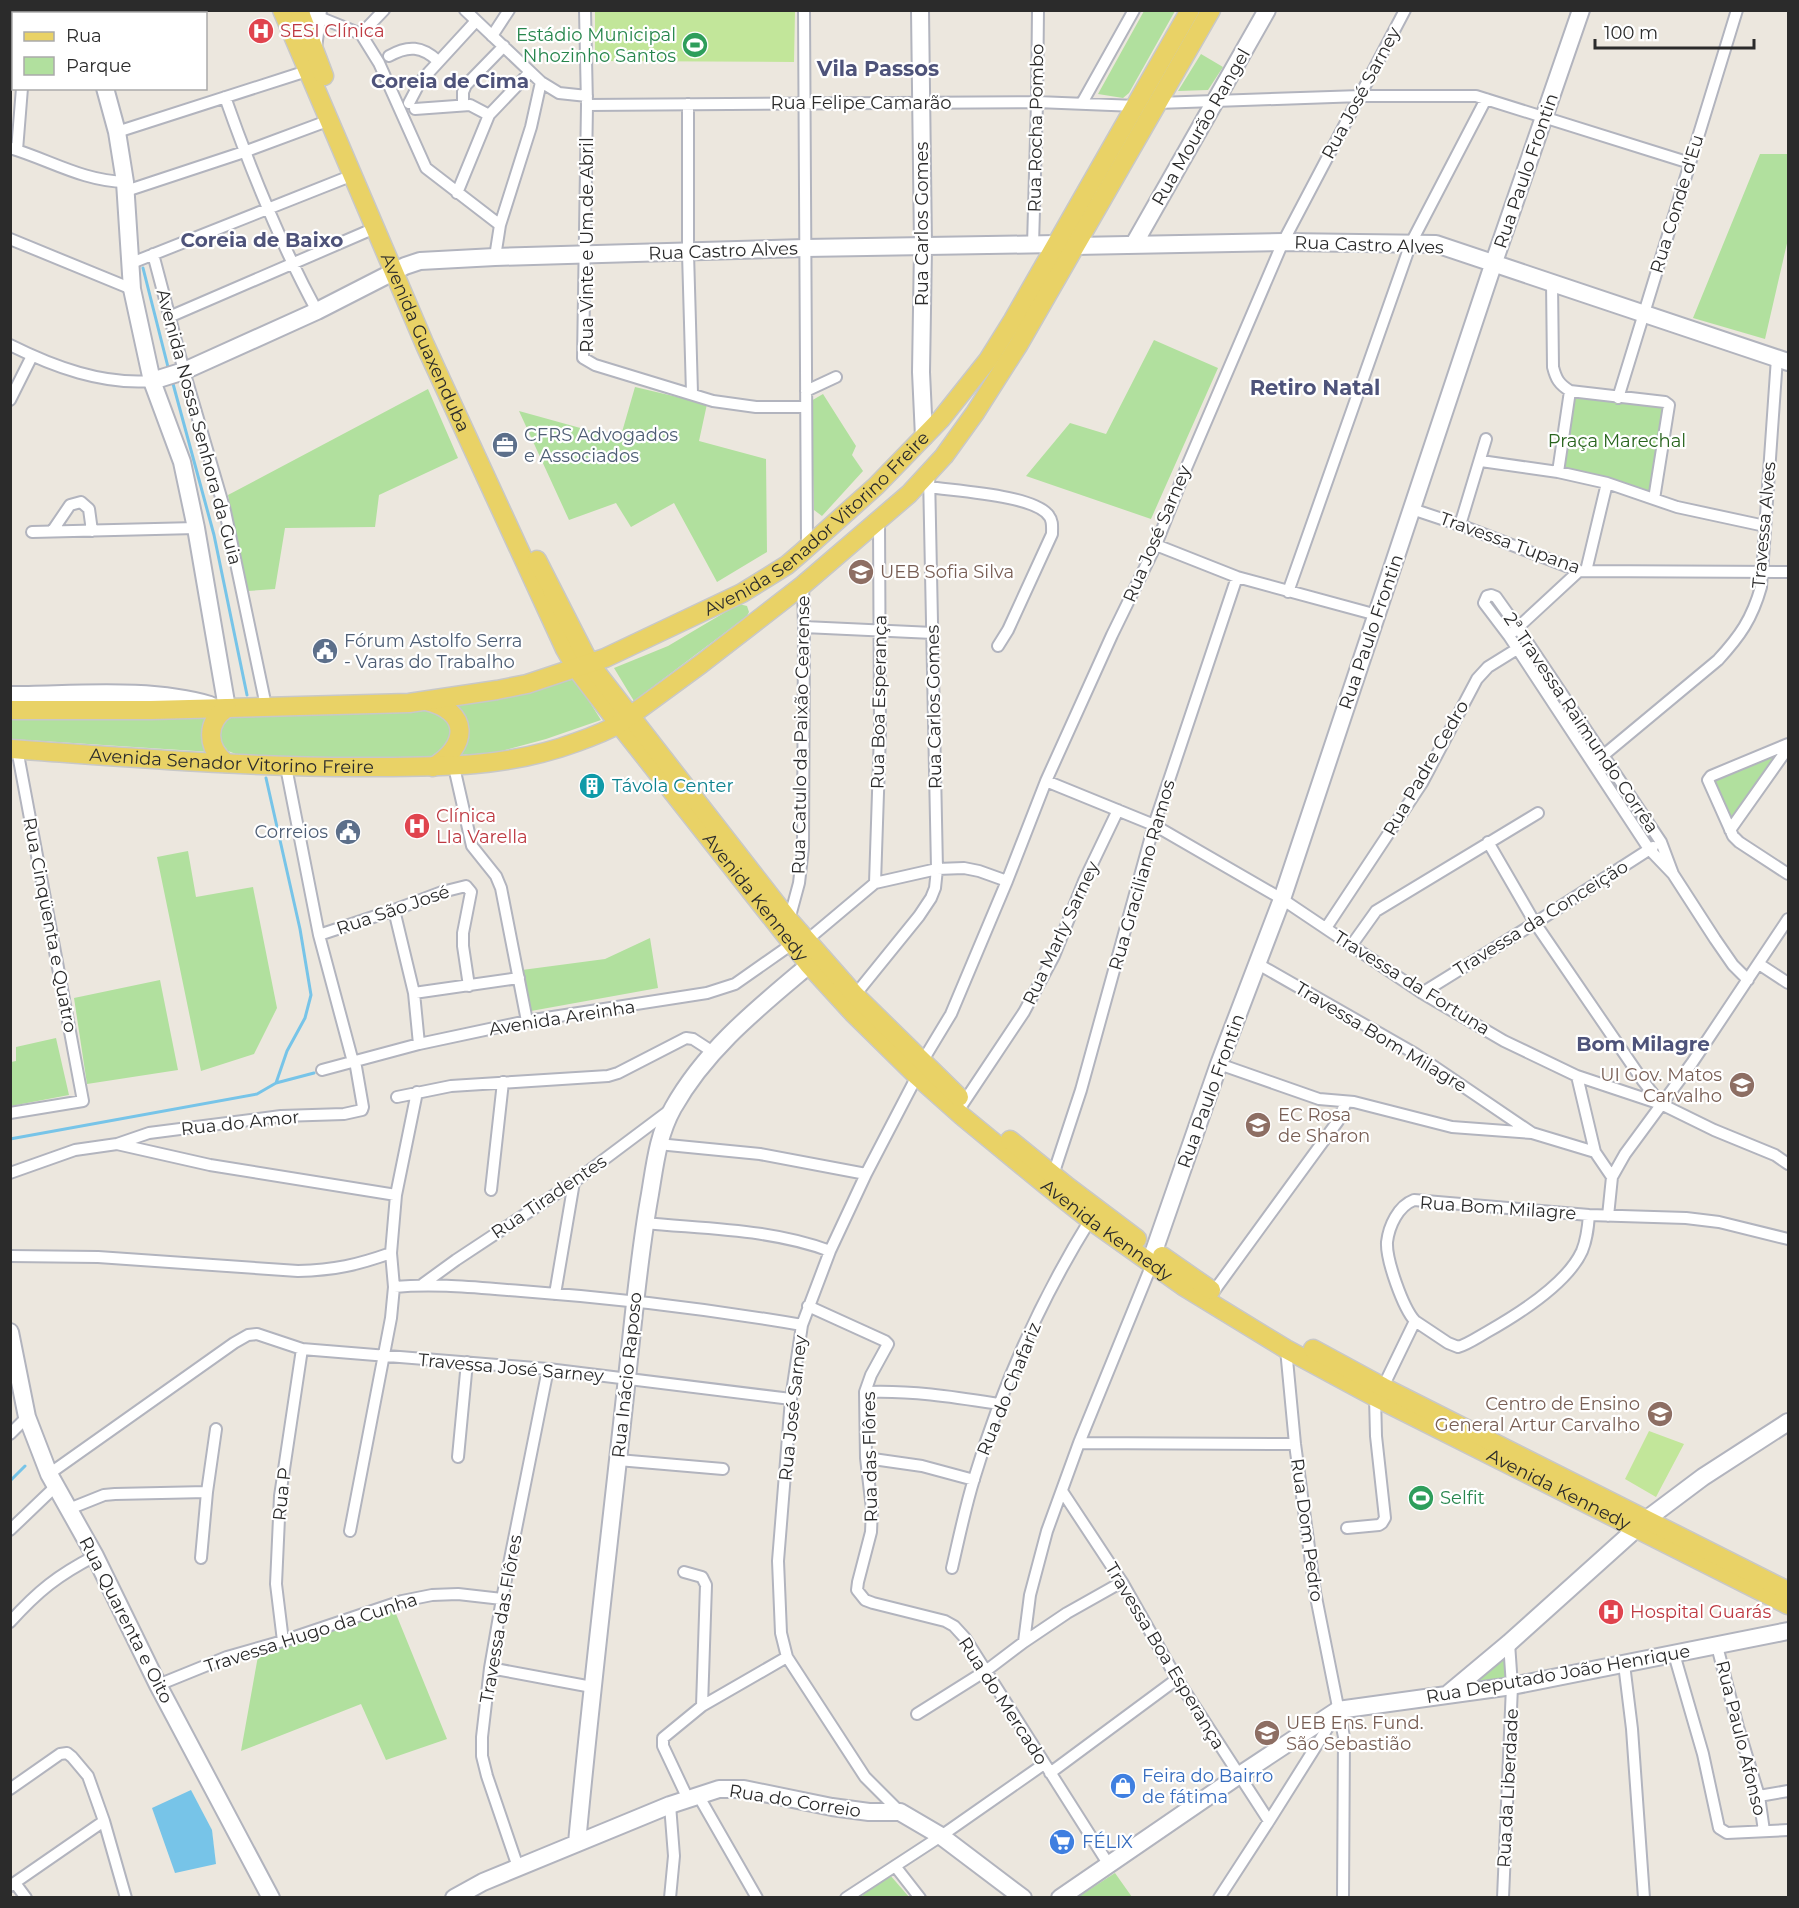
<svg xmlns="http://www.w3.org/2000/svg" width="1799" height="1908" font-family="Montserrat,sans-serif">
	<rect width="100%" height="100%" fill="#ece7de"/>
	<path fill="#b1e09e" d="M1144,11H1175L1129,93L1123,98L1098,94Z
		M1201,54L1223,67L1208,90L1178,91Z
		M1760,154H1788V239L1765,339L1693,318Z
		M1154,340L1218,368L1151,519L1026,476L1070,423L1106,434Z
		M635,387L707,404L699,441L766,459L767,552L717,582L674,503L631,527L616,503L569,520L519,411L620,439Z
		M428,389L458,458L379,495L375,527L285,528L275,589L248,591L228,495Z
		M823,394L856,446L852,455L863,471L822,516L814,510L811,401Z
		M1574,394L1665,406L1652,493L1562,470Z
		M739,604L747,606L749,612L747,616L634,701L614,668L668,646Z
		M575,679L601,720L546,739L494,753L457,755L453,705L518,693Z
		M421,710L431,711L451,720L453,741L426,760L241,756L228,751L219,739L222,719L229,715L364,714Z
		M210,716L211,752L11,739L10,719Z
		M1781,751L1730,819L1710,778Z
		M188,851L196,897L253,887L277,1008L254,1054L201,1071L157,857Z
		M650,938L658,988L531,1011L522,970L605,959Z
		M160,980L178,1070L87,1084L74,998Z
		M56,1038L69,1095L11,1106V1062L16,1061V1047Z
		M394,1609L447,1739L386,1760L361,1704L241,1751L258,1656Z
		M1507,1654L1508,1680L1472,1686Z
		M1115,1873L1132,1897H1078Z
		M890,1875L909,1897L859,1898Z"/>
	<path fill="#c2e69a" d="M595,11H795L794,62L595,61Z
		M1649,1431L1684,1444L1656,1497L1625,1479Z"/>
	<path fill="#77c4e8" d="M191,1790L212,1830L216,1864L175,1873L152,1808Z"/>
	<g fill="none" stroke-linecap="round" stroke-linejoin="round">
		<path stroke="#77c4e8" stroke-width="3" d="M143,268L169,371
			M172,380L214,535L247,695
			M266,778L300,929L311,995L305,1018L287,1051L276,1083
			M10,1139L257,1094L276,1083L314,1073
			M10,1481L25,1466"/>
		<g stroke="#b2b4be" stroke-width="14">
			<path id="street" d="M465,10L541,82L559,93L587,96
				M585,10L587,105L583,358L595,365L713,401L756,407H806
				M804,10L807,547
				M36,14L37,10
				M316,16L361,34L379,63L426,168L500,225L495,257
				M361,34L384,10
				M492,36L509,10
				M389,56C408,45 422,46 438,61
				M225,97C251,171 280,243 317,311
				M409,103L420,82L476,21
				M1082,103L1134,10
				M1157,103L1361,96H1476L1690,163
				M688,104V253L692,393
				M463,105V92L466,85L504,46
				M587,105L1037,102L1136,106
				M415,109L470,105L489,115
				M117,132L310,70
				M10,148C50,160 83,181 125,182
				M17,150L22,88
				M126,191L244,152L330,120
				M457,193L489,115L530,72
				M500,225L531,127L541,82
				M10,239L132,289
				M1033,245L1037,102L1038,10
				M153,254L184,371L225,511L266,706
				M129,264L353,175
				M1552,282L1553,367C1556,379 1559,384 1570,391L1665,402L1669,405L1654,499
				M169,317L375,228
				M10,345C54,367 103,385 152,381
				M806,391L836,377
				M1618,398L1737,10
				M10,400L32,356
				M1481,461L1558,472L1607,483L1677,507L1765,526
				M1558,472L1570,391
				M929,487C955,491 1035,495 1049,516C1053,521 1052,527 1052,534L1008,630L998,646
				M1412,509L1460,525L1579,571L1788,572
				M1460,525L1486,439
				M53,530L70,505L81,502L89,509L92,531
				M32,532L196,528
				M1156,545L1237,577L1377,615
				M1586,571L1607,483
				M1288,592L1411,243L1486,99
				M804,627L933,633
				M1513,632L1579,571
				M1788,744L1711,776L1708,780L1733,836L1739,842L1788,874
				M1599,759L1718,660C1740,636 1752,619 1761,587L1777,358
				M286,767L319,935L353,1062
				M454,767L472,846L496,876L501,888L527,1021
				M1046,781L1154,825L1282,899L1422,993L1504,1041L1577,1076L1661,1104L1714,1130L1775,1155L1788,1164
				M1730,830L1788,748
				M1488,842L1535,923L1643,1081L1661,1104
				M1673,874L1661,842L1518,628L1496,597L1491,595L1487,596L1484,603L1509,636L1649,849L1673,874L1715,939L1733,965L1748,980
				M875,883L880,733L879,521
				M394,910L414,993L419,1044
				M789,920L799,883L803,848L804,627L803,585
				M1326,928L1422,783L1477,679L1488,667L1517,649
				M319,935L394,910L442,892L466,886L471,892L463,933V946L469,986
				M806,941L875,883L937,869L964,868L979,871L1007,881
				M1351,946L1376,911L1538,813
				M1258,964L1414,1053L1532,1133L1595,1152
				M1759,964L1788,983
				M414,993L519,978
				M1422,993L1535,923L1653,847
				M855,995L919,916L931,898L935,888L937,869L929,474
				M922,1062L951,1014L1007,881L1046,781L1112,635L1156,545L1187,466L1283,242L1405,10
				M1219,1064L1319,1099L1354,1102L1452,1127L1532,1133
				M322,1070L419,1044L527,1021L707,993L735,984L792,944
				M1577,1076L1595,1152L1612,1177
				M397,1097L451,1086L608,1076L618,1073L686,1038L693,1039L713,1052
				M960,1108L1024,1012L1054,956L1084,881L1118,810
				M10,1113L83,1101L17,749
				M117,1144L149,1133L281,1116L344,1114L362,1110L363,1107L355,1061
				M658,1144L760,1154L866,1174
				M10,1173L75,1150L117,1144L210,1165L396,1195
				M1053,1175L1081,1090L1154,825L1237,577
				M491,1190L503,1082
				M1608,1216L1612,1177L1625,1154L1692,1063L1788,919
				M645,1223C706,1229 772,1229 830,1251
				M10,1256L98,1257L298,1271C335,1270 357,1265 391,1253
				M423,1284L456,1260L574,1182L670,1110
				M394,1287C437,1283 479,1288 521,1291C615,1298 709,1309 802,1325
				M1214,1291L1338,1121L1346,1102
				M555,1294L574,1182
				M808,1306L885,1341L888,1344L871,1375L865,1392L866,1458L872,1509L871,1532L858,1582L857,1590L865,1600L873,1603L945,1621L954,1626L965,1638L1109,1865
				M1415,1321L1448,1343L1458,1347C1468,1344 1478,1337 1487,1332C1517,1315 1567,1284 1582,1251C1587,1239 1588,1228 1589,1215
				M1286,1349L1295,1444L1315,1592L1344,1737L1343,1898
				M1383,1387L1415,1321C1403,1308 1386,1260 1387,1242C1389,1226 1398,1206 1414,1200L1589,1215L1686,1218L1719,1222L1788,1239
				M865,1392C910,1390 954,1397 999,1404
				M10,1434L27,1417
				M1079,1443L1295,1444
				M458,1457L467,1362
				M866,1458L922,1466L974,1480
				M618,1460L723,1469
				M49,1474L234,1343L248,1335L257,1334L302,1349L548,1369L791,1399
				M1062,1491L1122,1582L1177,1679L1269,1821
				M69,1509L104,1495L115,1494L207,1492
				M1347,1528L1379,1525L1382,1523L1385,1518L1376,1436L1375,1397
				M10,1530L56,1486
				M350,1531L391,1318L394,1287L391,1253L396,1195L417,1092
				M201,1558L207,1492L216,1429
				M952,1568C959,1538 965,1508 974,1479C1001,1389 1041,1299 1090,1220
				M684,1572L702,1577L706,1585L702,1706
				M10,1622C38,1591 58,1575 95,1556
				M283,1641L276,1584L280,1496L302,1349
				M1024,1642L1030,1595L1047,1531L1079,1443L1152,1264
				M1717,1646L1738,1727L1759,1796L1764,1831
				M1674,1654L1703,1754L1719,1828L1727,1833L1788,1830
				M1624,1664L1632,1729L1644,1898
				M490,1668L592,1687
				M158,1685L227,1657L283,1641L402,1601L432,1595L458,1594L502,1599
				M917,1714L987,1670L1024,1642L1067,1613L1122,1582
				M1050,1773L1177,1679
				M10,1789L60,1754L67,1753L72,1757L88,1776L104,1821L126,1898
				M698,1795L757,1898
				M1759,1796L1788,1791
				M688,1799L663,1746V1738L702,1706L787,1657
				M670,1805L674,1856L670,1898
				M900,1812L865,1777L787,1657L781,1633L778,1561L791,1399L802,1325L830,1251L866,1174L917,1076
				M895,1866L920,1898
				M518,1867L487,1776L482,1756V1737L490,1668L502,1599L548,1369
				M15,1883L26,1898
				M10,1886L104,1821
				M846,1898L941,1836L1044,1764
				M1219,1898L1269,1821L1335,1716
				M1503,1898L1512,1686L1509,1643"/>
		</g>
		<g stroke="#b2b4be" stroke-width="20">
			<path id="secondary" d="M85,10L86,14
				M920,10L923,247L921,372L924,437
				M10,30L14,31
				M313,48L318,10
				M105,88L117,132L125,182L132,289L152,381L182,462L196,528L227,708
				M1134,244L1267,10
				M1075,246L1283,242L1436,244L1788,362
				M152,381L184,371L317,311L405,266L420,261L495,257L805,248L1056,244
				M10,695C73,695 150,687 210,705
				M1154,1251L1219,1064L1282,899L1494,262L1581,10
				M10,1332L27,1417L49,1474L95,1556L158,1685L271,1898
				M1448,1694L1509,1643L1647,1519L1703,1477L1788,1422
				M577,1843C592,1681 612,1520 629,1359C635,1304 640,1249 650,1194C655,1164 658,1135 673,1108C706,1049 758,1008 809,965
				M454,1898L483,1882L670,1805L719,1789H744L832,1807L869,1812H900L941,1836L1023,1898
				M1060,1898L1238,1776L1338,1710L1512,1686L1788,1631"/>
		</g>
		<g stroke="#c8c8c8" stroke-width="21">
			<g id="primary">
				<path id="s1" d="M282,10L425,345L565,649L576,668L619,724L809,965L853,1013L917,1076L962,1116L1047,1186L1090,1220L1183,1286L1286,1349L1375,1397L1788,1605"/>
				<path d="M299,10L324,76"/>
				<path d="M537,560L590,664L789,920L855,995L959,1097"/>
				<path d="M426,701C470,711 469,746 433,767"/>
				<path id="s2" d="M10,710H151L409,703L497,690L527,684L605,658L742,593L787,565L801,553L876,486L941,419L988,360L1013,320L1190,10"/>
				<path id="s3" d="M10,749C126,757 241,767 357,767C432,767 505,769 577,742C591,737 605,732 619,724L701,664L803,585L909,494L944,456L975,413L1019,344L1211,10"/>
				<path d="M226,763C206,747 206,722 227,708"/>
				<path d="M1010,1140L1068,1187L1137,1239"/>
				<path d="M1162,1256L1211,1290"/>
				<path d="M1313,1349L1383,1387L1788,1591"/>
			</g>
		</g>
		<use href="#street" stroke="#fff" stroke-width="10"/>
		<use href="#secondary" stroke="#fff" stroke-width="16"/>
		<use href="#primary" stroke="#e9d266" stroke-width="18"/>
	</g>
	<defs>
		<g id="hospital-disc" transform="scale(1.35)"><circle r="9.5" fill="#e0444e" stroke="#fff"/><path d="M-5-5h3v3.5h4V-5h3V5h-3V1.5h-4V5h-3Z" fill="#fff"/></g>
		<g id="stadium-disc" transform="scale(1.35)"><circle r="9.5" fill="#2e9e5b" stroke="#fff"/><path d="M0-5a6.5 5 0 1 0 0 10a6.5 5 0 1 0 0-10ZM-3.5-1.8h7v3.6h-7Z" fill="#fff"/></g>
		<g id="office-disc" transform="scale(1.35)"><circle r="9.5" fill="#5c6f8a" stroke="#fff"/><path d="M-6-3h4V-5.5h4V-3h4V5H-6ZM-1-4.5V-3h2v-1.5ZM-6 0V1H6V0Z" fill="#fff"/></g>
		<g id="school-disc" transform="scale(1.35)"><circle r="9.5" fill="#8d6e63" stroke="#fff"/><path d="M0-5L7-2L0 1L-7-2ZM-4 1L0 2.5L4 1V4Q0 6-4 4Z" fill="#fff"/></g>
		<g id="civic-disc" transform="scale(1.35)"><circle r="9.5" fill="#5c6f8a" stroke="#fff"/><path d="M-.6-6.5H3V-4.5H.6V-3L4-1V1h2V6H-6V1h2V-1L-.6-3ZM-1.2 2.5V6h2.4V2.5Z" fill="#fff"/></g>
		<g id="building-disc" transform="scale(1.35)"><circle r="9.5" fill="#0f9aa8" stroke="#fff"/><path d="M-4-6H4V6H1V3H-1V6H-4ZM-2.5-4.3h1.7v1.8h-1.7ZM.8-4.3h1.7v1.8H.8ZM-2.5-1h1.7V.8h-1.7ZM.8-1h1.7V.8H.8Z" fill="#fff"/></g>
		<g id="shop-disc" transform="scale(1.35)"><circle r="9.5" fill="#3f7fe0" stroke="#fff"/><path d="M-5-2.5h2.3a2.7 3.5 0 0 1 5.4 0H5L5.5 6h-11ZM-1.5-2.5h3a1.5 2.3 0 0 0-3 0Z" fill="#fff"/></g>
		<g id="supermarket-disc" transform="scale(1.35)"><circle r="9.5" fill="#3f7fe0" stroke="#fff"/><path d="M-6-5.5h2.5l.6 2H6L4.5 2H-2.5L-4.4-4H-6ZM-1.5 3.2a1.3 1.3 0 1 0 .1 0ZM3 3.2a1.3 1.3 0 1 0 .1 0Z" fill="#fff"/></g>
	</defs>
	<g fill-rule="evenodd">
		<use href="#hospital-disc" x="261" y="31"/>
		<use href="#stadium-disc" x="695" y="45"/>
		<use href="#office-disc" x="505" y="445"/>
		<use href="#school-disc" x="861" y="572"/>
		<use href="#civic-disc" x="325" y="651"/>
		<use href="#building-disc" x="592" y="786"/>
		<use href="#hospital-disc" x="417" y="826"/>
		<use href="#civic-disc" x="348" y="832"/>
		<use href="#school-disc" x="1742" y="1085"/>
		<use href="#school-disc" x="1258" y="1125"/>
		<use href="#school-disc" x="1660" y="1414"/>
		<use href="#stadium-disc" x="1421" y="1498"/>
		<use href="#hospital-disc" x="1611" y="1612"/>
		<use href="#school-disc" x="1267" y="1733"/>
		<use href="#shop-disc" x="1123" y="1786"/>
		<use href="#supermarket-disc" x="1062" y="1842"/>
	</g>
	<g text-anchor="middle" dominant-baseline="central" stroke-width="4.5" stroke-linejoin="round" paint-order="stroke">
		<g font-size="18" fill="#be3a42" stroke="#fff" text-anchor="start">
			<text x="280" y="31">SESI Clínica</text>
			<text x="436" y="816">Clínica<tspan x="436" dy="21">LIa Varella</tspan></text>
			<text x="1630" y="1612">Hospital Guarás</text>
		</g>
		<g font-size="18" fill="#27864d" stroke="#fff" text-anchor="end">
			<text x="676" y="35">Estádio Municipal<tspan x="676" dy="21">Nhozinho Santos</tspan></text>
			<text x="1440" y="1498" text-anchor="start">Selfit</text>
		</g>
		<g font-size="18" fill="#2b2b2b" stroke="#fff">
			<text transform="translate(1361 93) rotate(-62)">Rua José Sarney</text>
			<text x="861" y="103">Rua Felipe Camarão</text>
			<text transform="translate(1201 127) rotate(-60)">Rua Mourão Rangel</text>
			<text transform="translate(1036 128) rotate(-89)">Rua Rocha Pombo</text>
			<text transform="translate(1526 171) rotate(-71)">Rua Paulo Frontin</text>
			<text transform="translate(1677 204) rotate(-73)">Rua Conde d'Eu</text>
			<text transform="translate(922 224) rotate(-90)">Rua Carlos Gomes</text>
			<text transform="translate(587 245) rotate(-90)">Rua Vinte e Um de Abril</text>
			<text transform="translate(1369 245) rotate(2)">Rua Castro Alves</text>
			<text transform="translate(723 251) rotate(-2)">Rua Castro Alves</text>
			<text stroke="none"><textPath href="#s1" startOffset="362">Avenida Guaxenduba</textPath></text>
			<text transform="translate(199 427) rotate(75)">Avenida Nossa Senhora da Guia</text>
			<text stroke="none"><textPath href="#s2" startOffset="854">Avenida Senador Vitorino Freire</textPath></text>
			<text transform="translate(1764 525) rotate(-85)">Travessa Alves</text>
			<text transform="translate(1157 534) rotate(-67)">Rua José Sarney</text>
			<text transform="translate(1510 543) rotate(20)">Travessa Tupana</text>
			<text transform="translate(1371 632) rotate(-71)">Rua Paulo Frontin</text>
			<text transform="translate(879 702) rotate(-89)">Rua Boa Esperança</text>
			<text transform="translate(934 707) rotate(-91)">Rua Carlos Gomes</text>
			<text transform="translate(1581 723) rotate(56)">2ª Travessa Raimundo Corrêa</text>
			<text transform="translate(801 735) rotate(-89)">Rua Catulo da Paixão Cearense</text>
			<text stroke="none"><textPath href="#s3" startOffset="222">Avenida Senador Vitorino Freire</textPath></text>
			<text transform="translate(1426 768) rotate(-60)">Rua Padre Cedro</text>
			<text transform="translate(1142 875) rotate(-74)">Rua Graciliano Ramos</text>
			<text stroke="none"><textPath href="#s1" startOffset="1012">Avenida Kennedy</textPath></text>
			<text transform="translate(393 910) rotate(-19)">Rua São José</text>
			<text transform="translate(1541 918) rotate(-32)">Travessa da Conceição</text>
			<text transform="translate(50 925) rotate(79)">Rua Cinqüenta e Quatro</text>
			<text transform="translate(1061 933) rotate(-65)">Rua Marly Sarney</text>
			<text transform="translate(1412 983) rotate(32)">Travessa da Fortuna</text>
			<text transform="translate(562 1018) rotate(-9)">Avenida Areinha</text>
			<text transform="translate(1381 1037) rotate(31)">Travessa Bom Milagre</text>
			<text transform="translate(1211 1091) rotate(-70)">Rua Paulo Frontin</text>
			<text transform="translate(240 1123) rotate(-6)">Rua do Amor</text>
			<text transform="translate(549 1197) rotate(-34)">Rua Tiradentes</text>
			<text transform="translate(1498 1208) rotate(4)">Rua Bom Milagre</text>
			<text stroke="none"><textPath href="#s1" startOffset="1498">Avenida Kennedy</textPath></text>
			<text transform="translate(511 1368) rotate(5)">Travessa José Sarney</text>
			<text transform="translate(627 1375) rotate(-84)">Rua Inácio Raposo</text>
			<text transform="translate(1009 1389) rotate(-68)">Rua do Chafariz</text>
			<text transform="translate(793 1408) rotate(-84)">Rua José Sarney</text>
			<text transform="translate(870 1457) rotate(-91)">Rua das Flôres</text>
			<text stroke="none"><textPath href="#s1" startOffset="2020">Avenida Kennedy</textPath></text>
			<text transform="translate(282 1494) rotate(-84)">Rua P</text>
			<text transform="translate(1307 1530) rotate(82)">Rua Dom Pedro</text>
			<text transform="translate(501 1619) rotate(-80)">Travessa das Flôres</text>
			<text transform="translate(126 1620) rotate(63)">Rua Quarenta e Oito</text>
			<text transform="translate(311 1633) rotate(-18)">Travessa Hugo da Cunha</text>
			<text transform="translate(1165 1656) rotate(59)">Travessa Boa Esperança</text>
			<text transform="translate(1558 1674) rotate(-10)">Rua Deputado João Henrique</text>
			<text transform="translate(1003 1701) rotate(57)">Rua do Mercado</text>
			<text transform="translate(1741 1738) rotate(76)">Rua Paulo Afonso</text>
			<text transform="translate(1508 1788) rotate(-87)">Rua da Liberdade</text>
			<text transform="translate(795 1801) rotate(9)">Rua do Correio</text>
		</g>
		<g font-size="18" fill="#4e5e75" stroke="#fff" text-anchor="start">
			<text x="524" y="435">CFRS Advogados<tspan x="524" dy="21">e Associados</tspan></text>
			<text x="344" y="641">Fórum Astolfo Serra<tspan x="344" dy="21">- Varas do Trabalho</tspan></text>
			<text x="328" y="832" text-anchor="end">Correios</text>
		</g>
		<g font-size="18" fill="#29651e" stroke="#fff">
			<text x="1617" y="441">Praça Marechal</text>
		</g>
		<g font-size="18" fill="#785e54" stroke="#fff" text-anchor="start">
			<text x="880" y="572">UEB Sofia Silva</text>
			<text x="1722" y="1075" text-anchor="end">UI Gov. Matos<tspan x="1722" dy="21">Carvalho</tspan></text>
			<text x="1278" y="1115">EC Rosa<tspan x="1278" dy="21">de Sharon</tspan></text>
			<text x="1640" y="1404" text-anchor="end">Centro de Ensino<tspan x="1640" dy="21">General Artur Carvalho</tspan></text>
			<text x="1286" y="1723">UEB Ens. Fund.<tspan x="1286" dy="21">São Sebastião</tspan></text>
		</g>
		<g font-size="18" fill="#0d838f" stroke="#fff" text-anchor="start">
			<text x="612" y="786">Távola Center</text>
		</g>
		<g font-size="18" fill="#366cbe" stroke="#fff" text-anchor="start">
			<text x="1142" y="1776">Feira do Bairro<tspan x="1142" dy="21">de fátima</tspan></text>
			<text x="1082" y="1842">FÉLIX</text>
		</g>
		<g font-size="20" font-weight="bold" fill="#4e537a" stroke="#fff">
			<text x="450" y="81">Coreia de Cima</text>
			<text x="262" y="240">Coreia de Baixo</text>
			<text x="1643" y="1044">Bom Milagre</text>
		</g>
		<g font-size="21" font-weight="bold" fill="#4e537a" stroke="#fff">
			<text x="878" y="68">Vila Passos</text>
			<text x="1315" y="387">Retiro Natal</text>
		</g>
	</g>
	<rect width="1799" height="1908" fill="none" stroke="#2b2b2b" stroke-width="24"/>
	<rect x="12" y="12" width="195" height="78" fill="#ffffff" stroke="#aaaaaa" stroke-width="1.5"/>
	<rect x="24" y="32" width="30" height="9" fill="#e9d266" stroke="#aaaaaa" stroke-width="1.5"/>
	<text x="66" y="42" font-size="18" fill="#2b2b2b">Rua</text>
	<rect x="24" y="57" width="30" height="18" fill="#b1e09e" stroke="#aaaaaa" stroke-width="1.5"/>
	<text x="66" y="72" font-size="18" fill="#2b2b2b">Parque</text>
	<path d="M1595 39v9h159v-9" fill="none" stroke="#2b2b2b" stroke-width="3"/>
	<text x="1604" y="39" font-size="18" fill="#2b2b2b" stroke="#ffffff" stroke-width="4.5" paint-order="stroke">100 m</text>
</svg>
